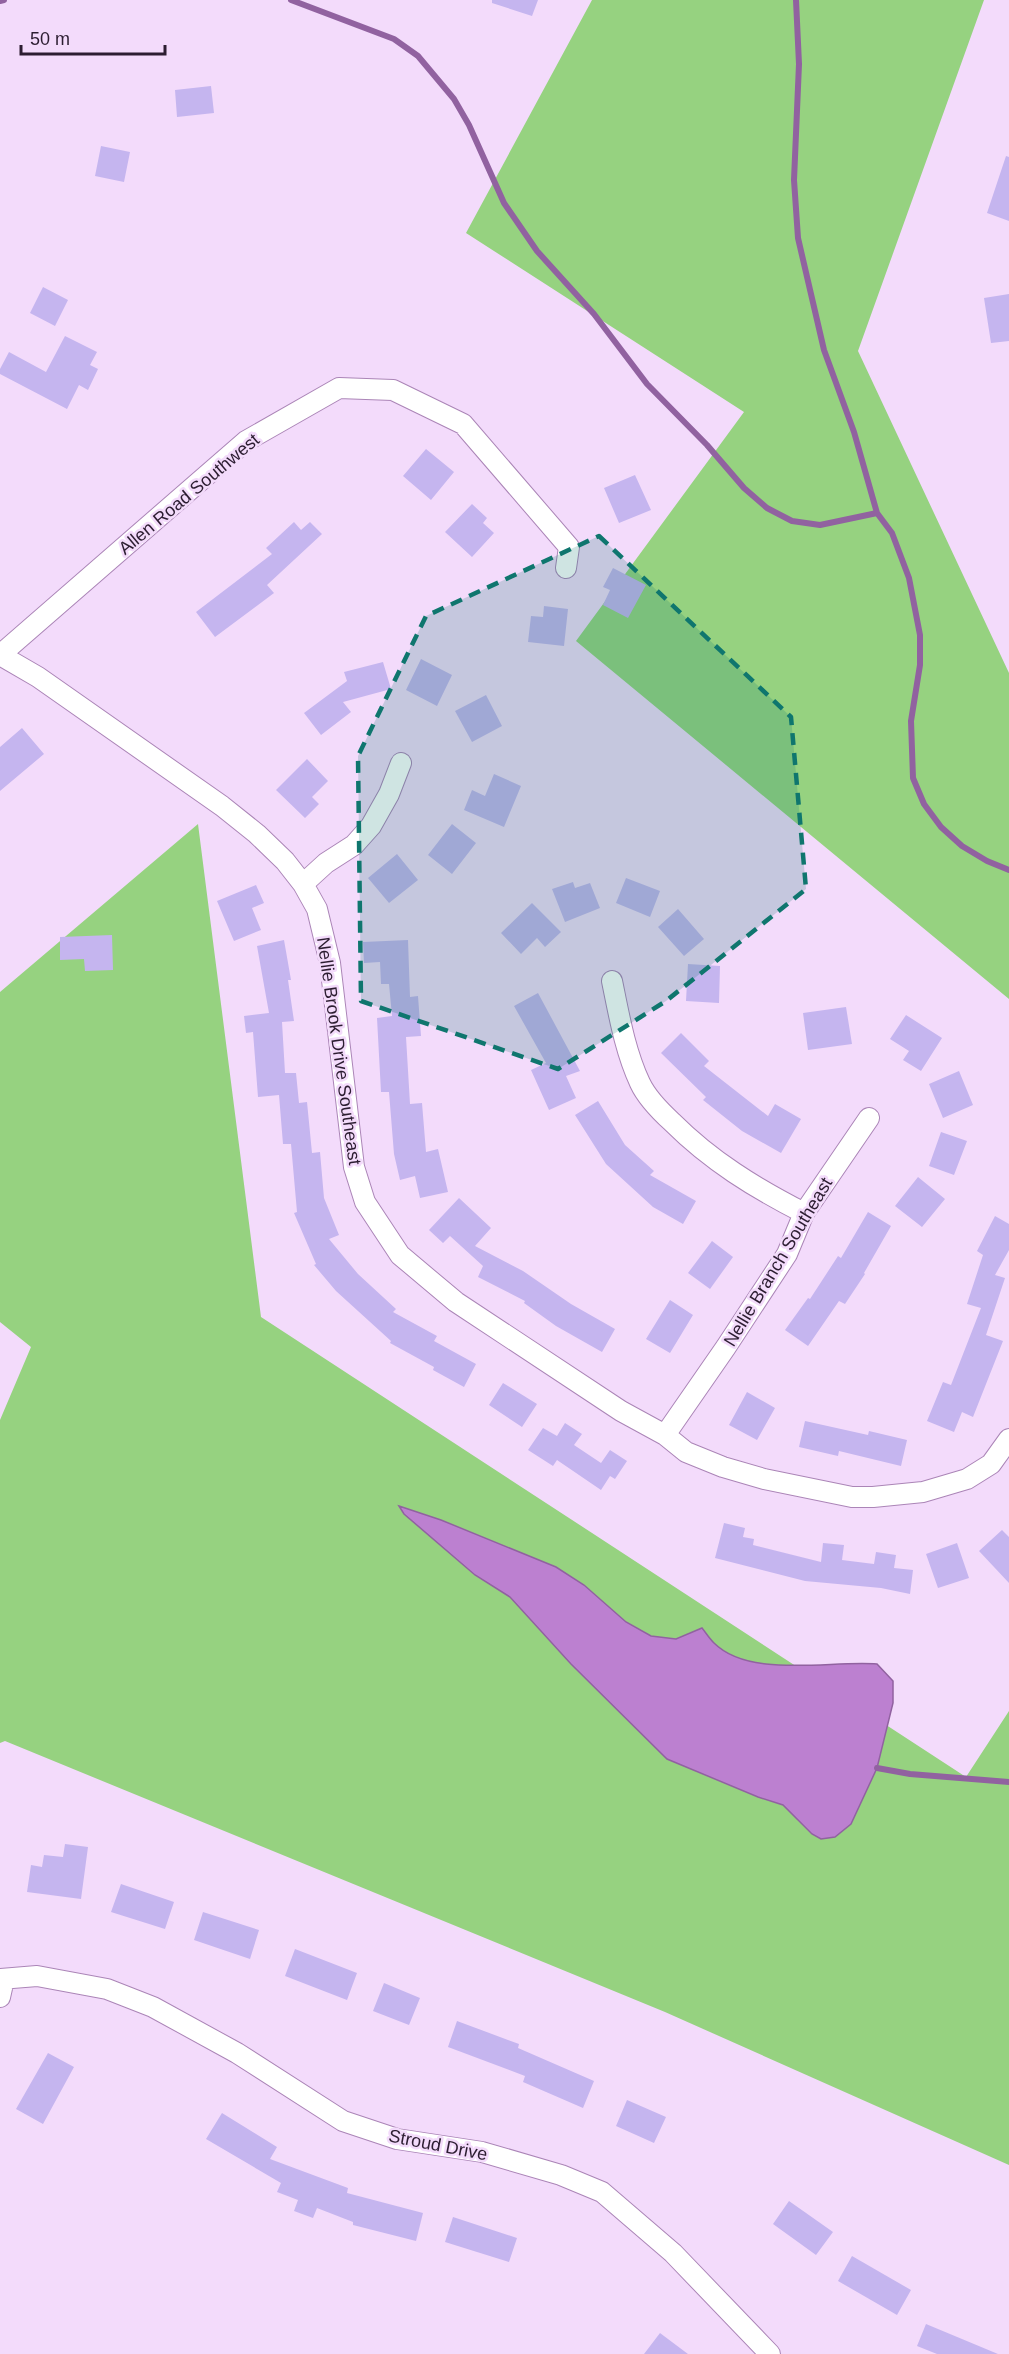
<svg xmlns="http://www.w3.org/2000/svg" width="1009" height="2354" font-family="Arial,sans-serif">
	<rect width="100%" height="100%" fill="#f3dbfb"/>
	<path fill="#96d280" d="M592,0H984L858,351L1009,673V999L576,641L744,412L466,233Z
		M198,824L261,1317L966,1777L1009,1711V2165L665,2012L5,1741L0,1743V1420L31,1347L0,1322V992Z"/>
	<path fill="#bc80d0" stroke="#9162a0" stroke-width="1.5" d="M399,1506L441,1520L556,1567L584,1585L626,1622L651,1636L676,1639L702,1628C706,1633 709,1638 714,1643C750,1679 831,1660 877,1664L893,1681V1703L877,1768L851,1824L835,1837L821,1839L812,1834L783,1805L758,1797L667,1759L571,1664L510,1597L475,1575L404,1514Z"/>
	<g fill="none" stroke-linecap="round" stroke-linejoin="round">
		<path stroke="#9162a0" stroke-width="6" d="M291,0L394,39L418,56L454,99L469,125L504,203L537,251L594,314L647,384L707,445L744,488L767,508L792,521L820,525L877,513
			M796,0L799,64L794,180L798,238L824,350L854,432L877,513L892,533L909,578L920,635V665L911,721L913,778L924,804L941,827L962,846L987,861L1009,870
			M0,1L4,0
			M877,1768L910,1774L1009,1782"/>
	</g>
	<path fill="#c5b5ef" d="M492,0H538L532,16L492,3Z
		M211,86L214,113L177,117L175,90Z
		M101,146L130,152L124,182L95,176Z
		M1006,156L1009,157V221L987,213Z
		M43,287L68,300L55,326L30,313Z
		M1009,294V341L991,343L984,298Z
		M65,336L97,352L90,365L98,369L88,390L79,385L67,409L0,374V369L9,352L46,372Z
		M426,449L454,472L431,500L403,476Z
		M635,475L651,510L619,523L604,488Z
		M472,504L487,518L483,523L494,533L472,557L445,532Z
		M294,522L301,530L310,522L322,534L267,585L274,593L215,637L196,612L272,554L266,548Z
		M613,568L646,585L628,618L603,605L610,590L603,587Z
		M544,606L568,609L564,646L528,642L531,616L543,617Z
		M421,659L452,675L437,706L406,690Z
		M383,662L391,689L343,702L351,712L321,735L304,713L347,681L344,672Z
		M486,695L502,726L472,742L455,711Z
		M22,728L44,754L0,791V747Z
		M307,759L328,781L312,797L319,804L305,818L276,790Z
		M494,774L521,786L504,827L464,810L472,790L485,796Z
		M452,824L476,843L452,874L428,855Z
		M397,854L418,880L389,903L368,878Z
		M626,878L660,891L650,917L616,903Z
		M573,882L575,888L590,883L600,908L565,922L552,889Z
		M256,885L264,903L252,908L261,930L234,941L217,901Z
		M532,903L561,932L545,947L537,938L521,954L501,933Z
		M678,909L704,939L684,956L658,927Z
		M112,935L113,970L85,971L84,959L60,960V937Z
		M284,940L291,980H288L294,1021L282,1022L285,1073H296L299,1103L307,1102L312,1153L320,1152L324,1198L339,1235L329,1239L358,1274L396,1309L393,1312L437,1336L434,1341L476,1364L464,1387L433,1370L434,1367L390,1343L391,1341L336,1291L314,1265L316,1264L294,1213L297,1212L291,1144H283L279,1095L258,1097L253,1032L246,1033L244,1016L269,1013L257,946Z
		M408,940L410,997L418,996L421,1036L406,1037L410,1104L422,1103L426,1152L438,1149L448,1192L420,1198L415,1176L400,1180L394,1154L389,1092H381L377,1018L392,1016L389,984H381L380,962L364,963L363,942Z
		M688,964L720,966L719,1003L686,1001Z
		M538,993L580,1071L566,1076L576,1098L549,1110L531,1070L546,1063L514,1006Z
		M846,1007L852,1044L808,1050L803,1013Z
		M906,1015L942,1038L921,1071L903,1060L909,1051L890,1039Z
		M681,1033L709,1061L704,1066L768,1116L775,1104L801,1119L781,1153L742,1131L703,1100L706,1097L661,1053Z
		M959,1071L973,1105L943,1118L929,1084Z
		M598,1101L625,1145L654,1171L650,1175L696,1201L683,1224L653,1207L606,1164L575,1115Z
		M941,1132L967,1141L954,1175L929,1166Z
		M918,1177L945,1199L922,1227L895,1206Z
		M459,1198L491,1228L475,1246L523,1271L571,1304L615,1329L602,1352L556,1326L524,1303L525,1301L478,1277L483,1266L450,1236L443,1243L429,1230Z
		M868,1212L891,1226L864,1273L865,1274L845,1304L839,1301L808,1346L785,1330L808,1298L810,1299L838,1256L841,1258Z
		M995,1216L1009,1224V1250L995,1275L1005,1278L986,1335L1003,1341L973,1417L962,1412L954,1432L927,1421L943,1382L951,1385L981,1308L967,1304L983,1255L977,1251Z
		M712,1241L733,1257L710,1289L688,1273Z
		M670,1300L693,1315L670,1353L646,1339Z
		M503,1383L537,1404L522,1427L489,1405Z
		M747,1392L775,1408L757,1440L729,1425Z
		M805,1421L868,1435L869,1431L907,1440L901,1466L839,1451L838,1456L799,1447Z
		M565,1423L582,1434L574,1445L601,1463L610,1450L627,1461L615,1479L610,1476L601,1490L557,1460L553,1466L528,1450L543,1428L557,1436Z
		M724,1523L745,1528L743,1537L754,1539L753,1545L821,1562L823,1543L844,1545L842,1560L874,1564L876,1552L896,1555L894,1568L913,1570L910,1594L881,1588L805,1581L715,1558Z
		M1002,1530L1009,1537V1583L979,1551Z
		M957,1543L969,1578L938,1588L926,1554Z
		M65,1844L88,1847L81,1899L27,1892L31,1865L42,1867L44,1855L63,1857Z
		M121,1884L174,1902L165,1929L111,1912Z
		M203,1912L259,1930L250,1959L194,1940Z
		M295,1949L357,1973L347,2000L285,1976Z
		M384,1983L420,1998L409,2025L373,2011Z
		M457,2021L519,2044L518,2048L594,2081L583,2108L523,2082L525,2076L448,2047Z
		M48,2053L74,2067L43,2124L16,2109Z
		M627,2100L666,2117L654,2143L616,2126Z
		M222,2113L277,2147L270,2159L348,2188L347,2193L423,2213L416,2241L353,2225V2222L317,2208L313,2218L294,2211L298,2200L277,2192L281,2183L206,2139Z
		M789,2201L833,2232L816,2255L773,2224Z
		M453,2217L517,2238L509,2262L445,2242Z
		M852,2256L911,2290L897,2315L838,2281Z
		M926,2324L998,2354H937L917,2346Z
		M660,2333L688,2354H644Z"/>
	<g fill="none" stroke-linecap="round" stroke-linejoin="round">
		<g stroke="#ab85b7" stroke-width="22">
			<path id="minor" d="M0,655L38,677L222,806L257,834L285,861L303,884L317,909L330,963L354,1167L365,1202L400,1255L456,1302L621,1411L665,1435L686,1452L723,1467L764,1479L852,1497H873L923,1492L967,1479L991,1464L1009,1439
				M0,655L246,441L339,388L393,390L463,424L569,547L566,568
				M303,884L326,863L354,845L371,826L389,794L401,763
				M612,981C619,1015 625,1051 640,1083C647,1098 660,1111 672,1122C711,1161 755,1188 804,1213
				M665,1435L726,1347L787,1254L804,1213L869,1118
				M0,1979L37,1976L107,1989L153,2007L237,2053L343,2121L397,2139L482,2152L561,2175L602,2192L673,2253L770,2354
				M0,1997L4,1979"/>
		</g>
		<use href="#minor" stroke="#fff" stroke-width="20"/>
	</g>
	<path fill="#0f766e" fill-opacity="0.2" stroke="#0f766e" stroke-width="4.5" stroke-dasharray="12 8" stroke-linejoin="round" d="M599,536L791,717L806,889L666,1001L558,1069L361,1001L358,756L426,616Z"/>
	<g text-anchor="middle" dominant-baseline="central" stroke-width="5" stroke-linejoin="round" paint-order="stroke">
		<g font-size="18" fill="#2c1d31" stroke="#f3dbfb">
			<text transform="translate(189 494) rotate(-40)">Allen Road Southwest</text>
			<text transform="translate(339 1051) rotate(82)">Nellie Brook Drive Southeast</text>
			<text transform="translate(778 1262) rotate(-59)">Nellie Branch Southeast</text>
			<text transform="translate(438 2145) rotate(11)">Stroud Drive</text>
		</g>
	</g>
	<path d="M21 45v9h144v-9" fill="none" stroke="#2c1d31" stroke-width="3"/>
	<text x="30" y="45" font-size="18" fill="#2c1d31" stroke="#f3dbfb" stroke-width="4.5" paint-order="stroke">50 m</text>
</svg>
